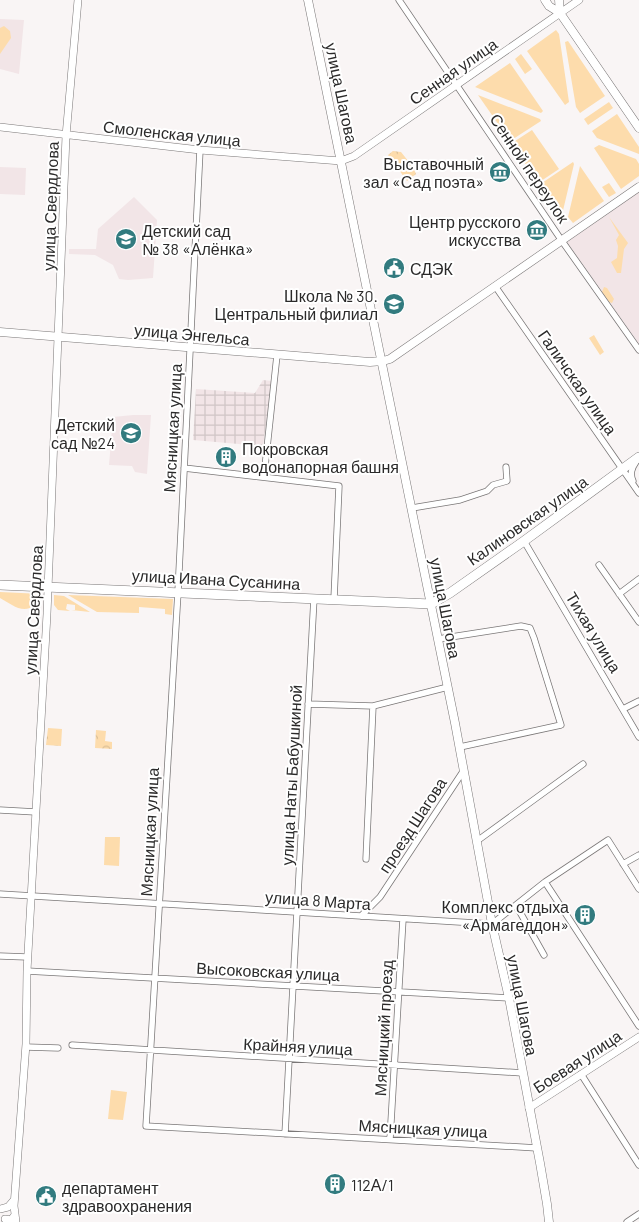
<svg xmlns="http://www.w3.org/2000/svg" width="639" height="1222" font-family="Barlow,sans-serif">
	<defs>
		<pattern id="industrial-grid" width="8" height="8" patternUnits="userSpaceOnUse" patternTransform="scale(1.25)"><rect width="8" height="8" fill="#f2e5e7"/><path d="M0 4h8M4 0v8" fill="none" stroke="#d0c5c6"/></pattern>
		<pattern id="park-crowns" width="20" height="18" patternUnits="userSpaceOnUse" patternTransform="scale(1.25)"><rect width="20" height="18" fill="#fddcac"/><path d="M2 6a3 3 0 1 1 6 0M12 15a3 3 0 1 1 6 0" fill="none" stroke="#d9bd94"/></pattern>
	</defs>
	<rect width="100%" height="100%" fill="#f9f5f5"/>
	<path fill="#f2e5e7" d="M0,19L24,20L19,74L0,69Z
		M0,167L26,168L25,195L0,194Z
		M639,191V344L567,242Z
		M134,197L157,220L153,278L128,280L119,279L113,265L95,255L69,254V249H96L98,229Z
		M133,415H151L147,474L135,472L132,466L109,465L113,417Z"/>
	<path fill="url(#industrial-grid)" d="M263,380L272,381L263,446L193,440L196,389L255,393Z"/>
	<path fill="#fddcac" d="M4,26L10,31L11,38L0,54V28Z
		M556,30L559,34L569,102L565,105L527,51Z
		M568,41L605,96L580,113L576,107L565,42Z
		M521,54L532,69L525,74L515,59Z
		M510,63L543,111L541,113L475,87Z
		M478,95L540,119L541,121L510,141Z
		M609,102L613,108L588,125L584,119Z
		M617,114L639,147V154L597,138L592,131Z
		M532,130L559,169L538,183L512,143Z
		M599,145L636,159L639,164V176L621,189L594,148Z
		M573,162L574,164L561,219L539,185Z
		M580,166L604,201L573,223L568,217Z
		M609,183L616,193L609,197L602,187Z
		M609,217L628,243L624,249L621,273H617L611,262L617,258L618,246L616,240L619,235Z
		M604,287L607,288L614,299L612,303L609,302L602,292Z
		M0,592L42,594C41,599 39,602 35,605C23,615 11,604 0,598Z
		M54,595L64,596L90,612L71,610H75V605L67,604L66,609L70,611L58,610L54,605Z
		M68,595L173,599L172,615L165,614V609L139,607V613L97,612Z
		M105,837H120L119,866L104,865Z
		M111,1090L127,1092L123,1120L108,1119Z"/>
	<path fill="url(#park-crowns)" d="M393,151L401,152L413,167L416,174L407,181L388,155Z
		M594,335L604,352L600,355L589,338Z
		M48,728L62,729L61,746L46,745Z
		M96,730L106,731L105,741L112,742V749L95,748Z"/>
	<g fill="none" stroke-linecap="round" stroke-linejoin="round">
		<g stroke="#7a7777" stroke-width="7">
			<path id="minor" d="M399,0L562,241L639,350
				M200,150L178,592L146,1126L537,1148
				M495,286L639,493
				M184,468L339,486L334,599
				M264,476L277,355
				M633,481C630,474 631,469 636,462
				M412,508L460,500L487,491L493,485L507,481L506,467
				M524,541L639,737
				M599,565L639,622
				M619,594L639,579
				M438,639L521,626L530,628L534,638L561,725L460,747
				M308,704L373,706L448,687
				M623,709L639,701
				M0,810L36,812
				M477,841L583,764
				M366,859L373,706
				M623,864L639,855
				M545,882L639,1026
				M0,894L492,924L545,882L608,840L639,889
				M516,905L544,955
				M361,916L380,897L464,770
				M0,956L27,957
				M27,971L509,998
				M72,1045L523,1073
				M26,1047L58,1048
				M581,1074L639,1165
				M285,1134L314,598
				M390,1139L403,919
				M627,1222L639,1214"/>
		</g>
		<g stroke="#7a7777" stroke-width="8">
			<path id="tertiary" d="M0,127L200,150L341,161L354,156L579,0
				M529,1108L639,1037
				M0,1209L8,1207L14,1200
				M5,1219L11,1220L15,1215
				M16,1222L14,1206L26,1044L27,971L47,614L66,136L78,0"/>
		</g>
		<g stroke="#7a7777" stroke-width="9">
			<path id="secondary" d="M308,0L455,723L492,924L509,998L540,1163L547,1204L549,1222
				M545,0L549,6L560,13L639,128
				M559,0L560,13
				M0,332L370,362L383,361L390,359L639,187"/>
		</g>
		<g stroke="#7a7777" stroke-width="10">
			<path id="primary" d="M0,585L431,604L450,593L524,541L639,457"/>
		</g>
		<use href="#minor" stroke="#fff" stroke-width="5.5"/>
		<use href="#tertiary" stroke="#fff" stroke-width="7"/>
		<use href="#secondary" stroke="#fff" stroke-width="8"/>
		<use href="#primary" stroke="#fff" stroke-width="9"/>
	</g>
	<defs>
		<g id="museum-disc" transform="scale(1.125)"><circle r="9.5" fill="#327b7f" stroke="#fff"/><path d="M0-6L6-3V-2H-6V-3ZM-5-1h2V3h-2ZM-1-1h2V3h-2ZM3-1h2V3H3ZM-6 4H6V6H-6Z" fill="#fff"/></g>
		<g id="school-disc" transform="scale(1.125)"><circle r="9.5" fill="#327b7f" stroke="#fff"/><path d="M0-5L7-2L0 1L-7-2ZM-4 1L0 2.5L4 1V4Q0 6-4 4Z" fill="#fff"/></g>
		<g id="civic-disc" transform="scale(1.125)"><circle r="9.5" fill="#327b7f" stroke="#fff"/><path d="M-.6-6.5H3V-4.5H.6V-3L4-1V1h2V6H-6V1h2V-1L-.6-3ZM-1.2 2.5V6h2.4V2.5Z" fill="#fff"/></g>
		<g id="building-disc" transform="scale(1.125)"><circle r="9.5" fill="#327b7f" stroke="#fff"/><path d="M-4-6H4V6H1V3H-1V6H-4ZM-2.5-4.3h1.7v1.8h-1.7ZM.8-4.3h1.7v1.8H.8ZM-2.5-1h1.7V.8h-1.7ZM.8-1h1.7V.8H.8Z" fill="#fff"/></g>
	</defs>
	<g fill-rule="evenodd">
		<use href="#museum-disc" x="500" y="172"/>
		<use href="#museum-disc" x="537" y="230"/>
		<use href="#school-disc" x="126" y="239"/>
		<use href="#civic-disc" x="394" y="268"/>
		<use href="#school-disc" x="394" y="304"/>
		<use href="#school-disc" x="131" y="433"/>
		<use href="#building-disc" x="226" y="457"/>
		<use href="#building-disc" x="585" y="915"/>
		<use href="#building-disc" x="335" y="1184"/>
		<use href="#civic-disc" x="46" y="1196"/>
	</g>
	<g text-anchor="middle" dominant-baseline="central" stroke-width="4" stroke-linejoin="round" paint-order="stroke">
		<g font-size="16" fill="#2b2a2a" stroke="#fff">
			<text transform="translate(453 71) rotate(-35)">Сенная улица</text>
			<text transform="translate(342 93) rotate(78)">улица Шагова</text>
			<text transform="translate(172 133) rotate(6)">Смоленская улица</text>
			<text transform="translate(530 168) rotate(56)">Сенной переулок</text>
			<text transform="translate(50 206) rotate(-88)">улица Свердлова</text>
			<text transform="translate(192 334) rotate(5)">улица Энгельса</text>
			<text transform="translate(578 382) rotate(55)">Галичская улица</text>
			<text transform="translate(172 428) rotate(-87)">Мясницкая улица</text>
			<text transform="translate(527 520) rotate(-35)">Калиновская улица</text>
			<text transform="translate(216 579) rotate(3)">улица Ивана Сусанина</text>
			<text transform="translate(446 608) rotate(79)">улица Шагова</text>
			<text transform="translate(33 610) rotate(-87)">улица Свердлова</text>
			<text transform="translate(594 632) rotate(59)">Тихая улица</text>
			<text transform="translate(291 775) rotate(-87)">улица Наты Бабушкиной</text>
			<text transform="translate(412 825) rotate(-57)">проезд Шагова</text>
			<text transform="translate(149 832) rotate(-87)">Мясницкая улица</text>
			<text transform="translate(318 900) rotate(4)">улица 8 Марта</text>
			<text transform="translate(268 971) rotate(3)">Высоковская улица</text>
			<text transform="translate(523 1005) rotate(79)">улица Шагова</text>
			<text transform="translate(383 1028) rotate(-87)">Мясницкий проезд</text>
			<text transform="translate(298 1046) rotate(3)">Крайняя улица</text>
			<text transform="translate(577 1061) rotate(-33)">Боевая улица</text>
			<text transform="translate(423 1128) rotate(3)">Мясницкая улица</text>
		</g>
		<g font-size="16" fill="#2b2a2a" stroke="#fff" text-anchor="end">
			<text x="484" y="163">Выставочный<tspan x="484" dy="18">зал «Сад поэта»</tspan></text>
			<text x="521" y="221">Центр русского<tspan x="521" dy="18">искусства</tspan></text>
			<text x="142" y="230" text-anchor="start">Детский сад<tspan x="142" dy="18">№ 38 «Алёнка»</tspan></text>
			<text x="410" y="268" text-anchor="start">СДЭК</text>
			<text x="378" y="295">Школа № 30.<tspan x="378" dy="18">Центральный филиал</tspan></text>
			<text x="115" y="424">Детский<tspan x="115" dy="18">сад №24</tspan></text>
			<text x="242" y="448" text-anchor="start">Покровская<tspan x="242" dy="18">водонапорная башня</tspan></text>
			<text x="569" y="906">Комплекс отдыха<tspan x="569" dy="18">«Армагеддон»</tspan></text>
			<text x="351" y="1184" text-anchor="start">112А/1</text>
			<text x="62" y="1187" text-anchor="start">департамент<tspan x="62" dy="18">здравоохранения</tspan></text>
		</g>
	</g>
</svg>
